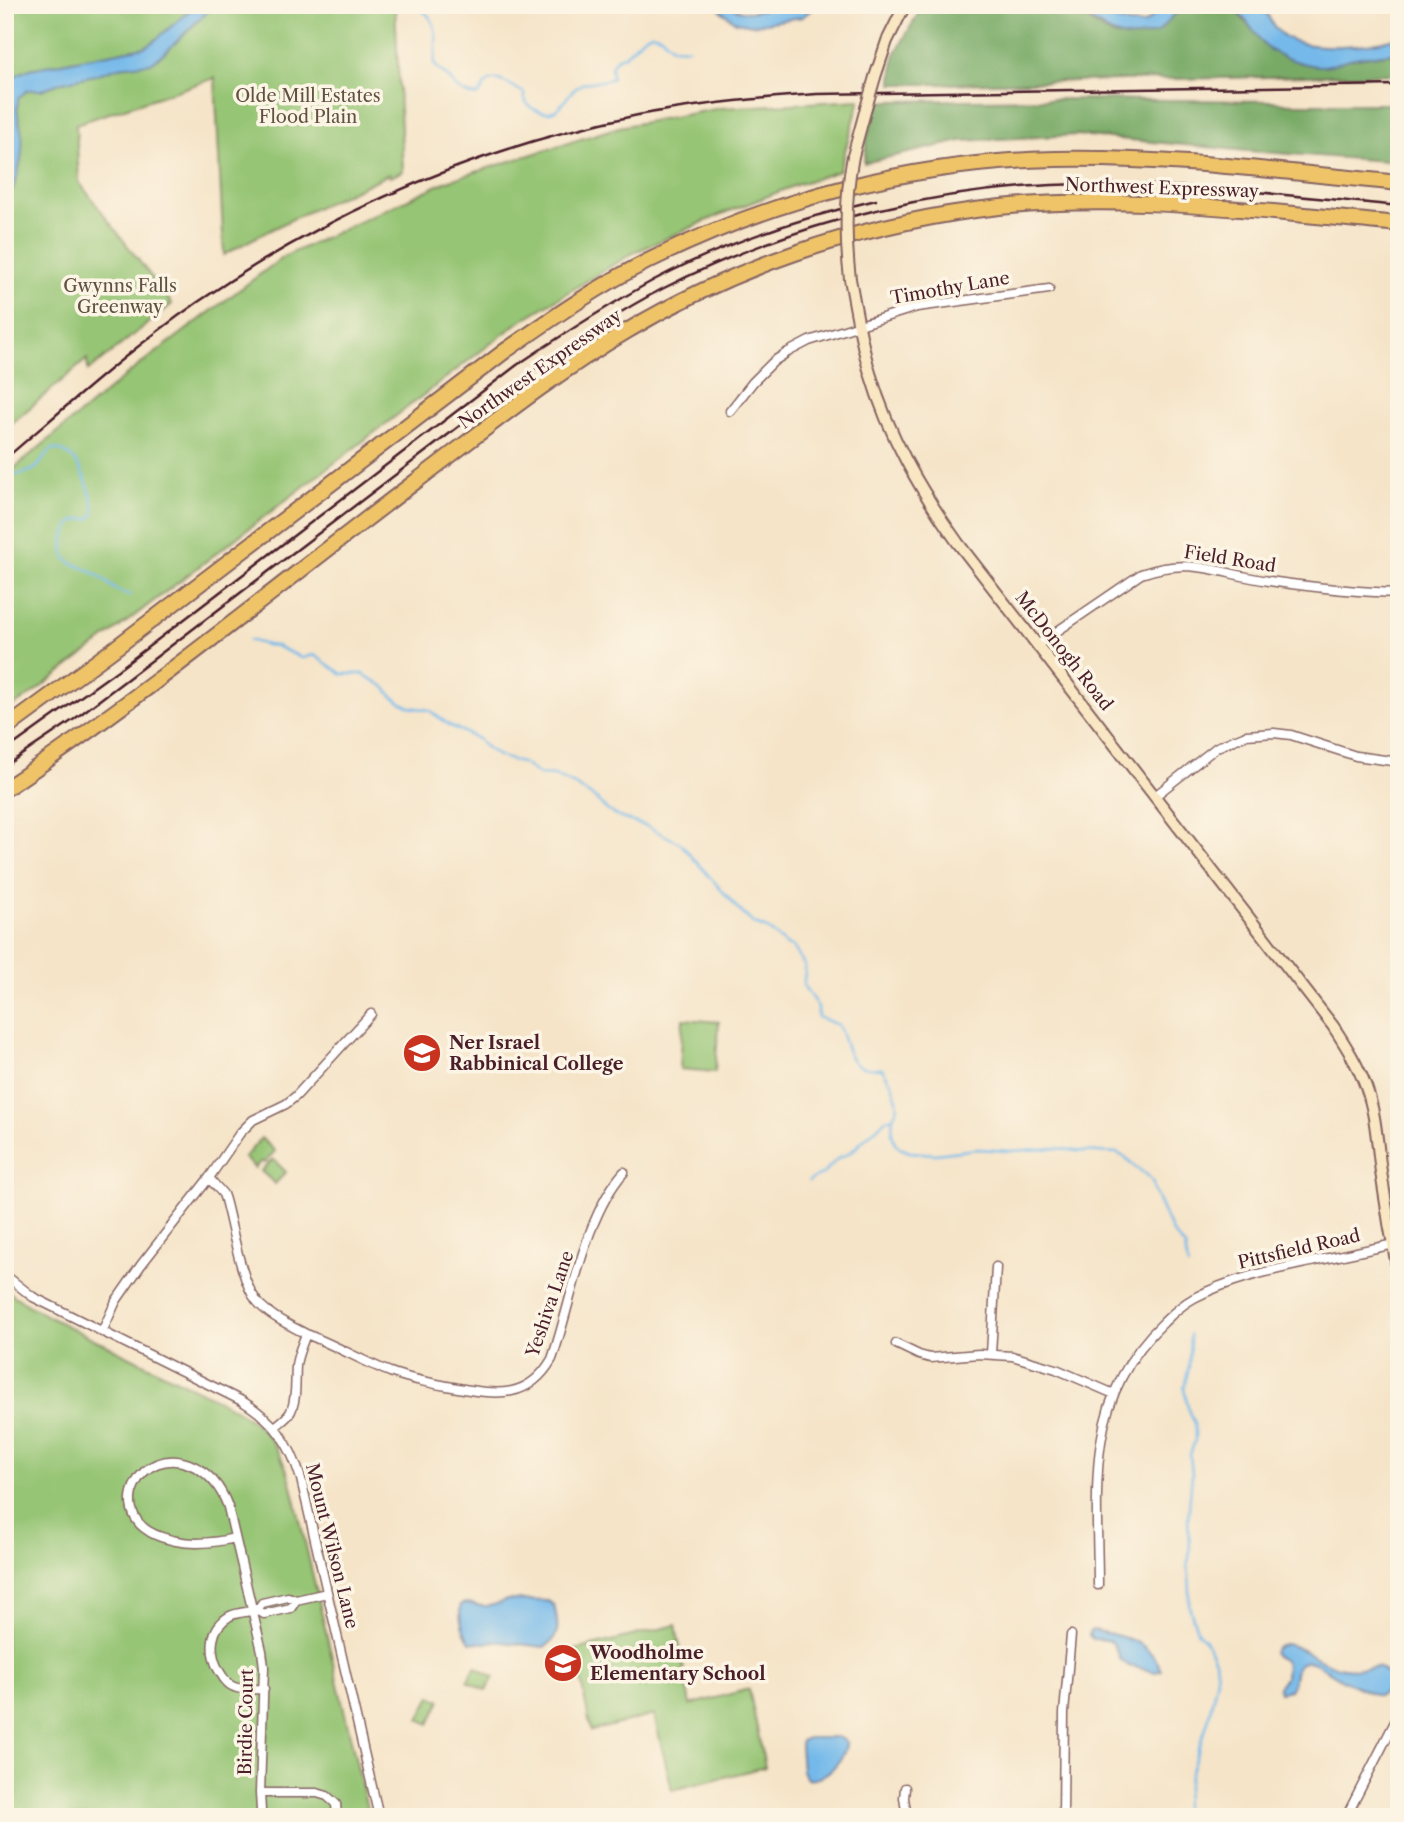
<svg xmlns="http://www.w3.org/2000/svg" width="1404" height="1822" font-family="'Libre Caslon Text',serif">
	<rect width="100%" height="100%" fill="#fcf5e5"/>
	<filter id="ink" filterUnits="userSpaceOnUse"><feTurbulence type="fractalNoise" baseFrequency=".0143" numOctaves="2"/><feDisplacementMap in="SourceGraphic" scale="14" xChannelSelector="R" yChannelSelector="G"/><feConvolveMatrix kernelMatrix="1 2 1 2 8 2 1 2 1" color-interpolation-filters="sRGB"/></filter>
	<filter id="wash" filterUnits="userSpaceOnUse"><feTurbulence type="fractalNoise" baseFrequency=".00686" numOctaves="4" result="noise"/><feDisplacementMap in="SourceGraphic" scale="28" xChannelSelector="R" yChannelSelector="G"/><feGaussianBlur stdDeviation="1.57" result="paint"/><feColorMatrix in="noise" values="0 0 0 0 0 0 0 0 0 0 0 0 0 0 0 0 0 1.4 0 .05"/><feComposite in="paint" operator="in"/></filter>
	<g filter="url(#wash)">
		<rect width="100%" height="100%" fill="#f5e4c8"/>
		<path fill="#96c574" stroke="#707250" stroke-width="2" d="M5,5H395L403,171L390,177L389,174C333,201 277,224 224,255L215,78L76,124L79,182L172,304L88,371L87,359L5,429Z
			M860,100L839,171L796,185L722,214L635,252L519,322L32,694L5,711V476L129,373L283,257L447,181L619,127L721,108Z
			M683,1019L719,1022L715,1072L680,1069Z
			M261,1138L275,1151L264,1163L261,1161L255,1168L244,1158Z
			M273,1159L286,1172L275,1184L261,1171Z
			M5,1289C32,1310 63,1324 94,1339C124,1354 155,1369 185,1384C210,1396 239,1408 259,1427C275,1442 284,1461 291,1482L369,1817H5Z
			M676,1625L690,1705L749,1689L765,1767L672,1790L654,1715L591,1731L575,1650Z
			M475,1667L494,1677L486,1691L467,1681Z
			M431,1696L441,1701L429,1724L419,1719Z"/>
		<path fill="#78aa66" stroke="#616448" stroke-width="2" d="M923,5H1069C1082,13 1104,34 1118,36C1131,37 1146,33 1159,31C1181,2 1193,5 1227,5L1232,7L1255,32L1265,46L1324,66L1349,59L1399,52V74L946,84H892L894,56Z
			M1067,99L1273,101L1289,104H1399V162L1248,151L1077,135L961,141L864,163L867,137L876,103L888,101Z"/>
		<path fill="#74b9ea" stroke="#5f6c8a" stroke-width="2" d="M196,5H214L169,49L151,63L119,67L95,75L63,82L41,90H28L19,97C15,113 20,120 22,135C24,158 16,186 5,206V161L8,147L5,137L6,86L18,74L30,69L144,47L154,41Z
			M717,5H730C744,19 767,7 784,5C795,4 806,5 818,5L802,17L753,25L736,22L721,11Z
			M1069,5H1093L1105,15L1117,20L1130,24H1144L1166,5H1194C1182,9 1174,13 1166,23C1163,25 1162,29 1159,31C1155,34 1148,35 1143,36C1112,43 1093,19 1069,5Z
			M1227,5H1263C1268,15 1271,26 1280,33C1305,54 1369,46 1399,37V52C1383,54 1366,56 1350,59C1342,61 1333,65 1324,66C1308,67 1275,56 1264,45C1253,32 1243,12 1227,5Z
			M507,1600L548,1601L554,1605C558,1622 562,1639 544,1647L494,1641L486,1643L470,1642C463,1631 458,1617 461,1604C469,1601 475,1606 484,1606C492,1607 500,1603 507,1600Z
			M1094,1630C1128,1639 1145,1637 1162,1670L1156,1672L1129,1666L1121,1660L1112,1642L1106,1640L1092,1639L1089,1635L1090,1631Z
			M1285,1644C1306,1647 1322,1665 1343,1668C1355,1670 1367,1668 1378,1667L1389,1675C1389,1684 1388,1693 1378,1696L1344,1681L1315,1663L1306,1661L1299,1664L1296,1669L1293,1684L1289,1690L1279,1692L1278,1686L1285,1678L1286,1664L1282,1659L1275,1656L1273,1652L1276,1647Z
			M808,1738H841L846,1742C847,1758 823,1783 807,1779L802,1771L800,1745L801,1741Z"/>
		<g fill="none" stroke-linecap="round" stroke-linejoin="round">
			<path stroke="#74b9ea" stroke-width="2.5" d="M412,5C440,15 438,40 434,64C441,73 451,76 455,87C487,108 477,84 492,80C502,78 517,89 524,93C525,102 527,106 536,110C563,120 562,95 580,85C590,79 602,84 612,78L611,67L616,59L625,55L645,36L652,33L661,36L672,47L688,48
				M5,479L8,477C16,474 30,474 37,467C44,460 42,456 53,449C75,450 86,477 91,496C92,502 97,511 92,517C87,522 77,514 69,527C66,532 65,537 64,542C61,567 78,563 94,573C109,581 111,591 130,595
				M249,640L266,645L276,646L302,658L314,655L342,674H363L385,687L392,696L402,703L410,707L429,710L449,725L478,739L483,745L498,756L524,764L539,775L555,776L575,785L596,799L607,810L621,818L646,826L680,843L739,910L753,923L769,930L787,945L793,947L805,966V973L803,985L818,1007V1017L838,1025C844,1036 847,1060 859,1066C865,1069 875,1068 882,1069L892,1084L897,1100L898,1107L893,1117L892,1134L895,1143L900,1148L910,1152L935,1154L977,1149L1011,1151L1058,1148L1077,1151L1117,1153L1126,1158L1135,1167L1148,1176L1152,1181L1155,1193L1172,1232L1185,1247L1188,1266
				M809,1181L824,1173L836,1160L851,1152L885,1120L893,1117
				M1181,1817L1191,1771L1208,1721L1217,1678L1215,1660L1205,1640L1198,1633L1189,1606L1190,1589L1188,1566L1190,1549L1188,1521L1192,1474L1190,1455L1195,1440V1423L1189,1412L1184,1388L1189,1366L1190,1335"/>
		</g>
	</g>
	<g filter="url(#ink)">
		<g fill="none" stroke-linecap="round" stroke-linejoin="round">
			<g stroke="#866462" stroke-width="11">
				<path id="minor" d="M730,411L753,382L774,361L788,352L809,341L917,307L1049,289
					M1037,645L1141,574C1192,556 1219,574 1269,581C1311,587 1356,592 1399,593
					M1155,796L1217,747L1246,735L1274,733L1291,735L1356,756L1399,762
					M209,1178L223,1194L225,1200C232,1225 241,1281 256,1300C268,1316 290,1325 306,1334C302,1345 297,1355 296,1366C295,1381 297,1398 291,1411C288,1418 280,1422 275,1427
					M5,1275L33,1297L242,1401C275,1421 290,1443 301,1479L379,1817
					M102,1332L116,1301L141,1265L209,1178L240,1133L253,1120L286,1104L296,1096L371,1014
					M306,1334C335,1345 362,1361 390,1372C412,1380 435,1384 458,1388C498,1395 529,1399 552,1359C572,1301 584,1217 624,1172
					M896,1344L919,1355L930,1358L979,1354L1012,1356L1056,1369L1114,1394
					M991,1354L996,1267
					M235,1538C214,1543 196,1545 176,1541C167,1539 158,1537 150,1532C108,1508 142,1446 189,1464C209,1472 221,1487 228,1507L262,1651L264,1667L260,1793L261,1811L262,1817
					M1098,1585C1098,1540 1094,1486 1101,1442C1108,1395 1130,1354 1164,1322C1173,1313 1183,1304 1194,1298C1232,1278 1273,1270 1315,1261C1343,1255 1371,1249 1399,1243
					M257,1610L262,1603L288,1597L296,1600L327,1593
					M264,1689C254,1689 241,1691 232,1686C225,1683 222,1675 218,1669C209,1651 210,1627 230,1616C238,1612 249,1612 257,1610L264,1614L291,1608L296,1600
					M905,1788L904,1798L907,1817
					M260,1793H317L327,1796L336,1804L337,1817
					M1063,1817L1064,1713L1071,1635
					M1346,1817L1399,1714"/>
			</g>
			<g stroke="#866462" stroke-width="14">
				<path id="secondary" d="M875,77L887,41L905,5
					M853,156L866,108
					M850,279C856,310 861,343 870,373C889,437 920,490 958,543L1333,1026C1346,1046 1358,1065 1366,1087C1376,1114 1377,1143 1381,1172C1386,1207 1392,1242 1399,1277"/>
			</g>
			<g stroke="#866462" stroke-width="18">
				<path id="motorway" d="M5,729L110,652L505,351C551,319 598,286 648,261C775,198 914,162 1056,159C1170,157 1285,172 1399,183
					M5,789C147,694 279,585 415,482C484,430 552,375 627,331C732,268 853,227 975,210C1115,191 1258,211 1399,224"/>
			</g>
			<use href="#minor" stroke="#fff" stroke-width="8"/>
			<use href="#secondary" stroke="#f9e7c3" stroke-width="10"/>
			<use href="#motorway" stroke="#efc469" stroke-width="14"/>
			<path stroke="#4a1f2b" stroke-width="2.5" d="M5,459C68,405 130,349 198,302C331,211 480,147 638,115C697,104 757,98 817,94L1399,85
				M5,751L122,667L517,365C562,335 606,306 654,280C724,243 800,218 876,200
				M5,766L73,720L130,677L525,376C570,345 615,313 664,288C800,219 951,183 1103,184C1202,184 1301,197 1399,206"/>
			<g stroke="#866462" stroke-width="14" stroke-linecap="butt">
				<path id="secondary-bridge" d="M866,108L875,77
					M850,279C845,238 845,197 853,156"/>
			</g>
			<use href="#secondary-bridge" stroke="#f9e7c3" stroke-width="10"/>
		</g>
	</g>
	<defs>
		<g id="university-disc" transform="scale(2.0125)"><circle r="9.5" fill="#c8321e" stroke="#fcf5e5"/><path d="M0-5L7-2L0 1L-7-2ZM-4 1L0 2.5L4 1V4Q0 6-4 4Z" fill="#fff"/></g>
		<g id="school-disc" transform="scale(2.0125)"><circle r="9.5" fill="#c8321e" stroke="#fcf5e5"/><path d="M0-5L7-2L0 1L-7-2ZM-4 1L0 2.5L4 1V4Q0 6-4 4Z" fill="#fff"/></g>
	</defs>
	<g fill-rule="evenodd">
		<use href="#university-disc" x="422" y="1053"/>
		<use href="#school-disc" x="563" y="1663"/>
	</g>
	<g text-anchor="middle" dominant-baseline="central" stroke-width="7" stroke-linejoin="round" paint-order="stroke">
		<g font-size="18" fill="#615141" stroke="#fcf5e5">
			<text x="308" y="96">Olde Mill Estates<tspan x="308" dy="21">Flood Plain</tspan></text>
			<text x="120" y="286">Gwynns Falls<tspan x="120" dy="21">Greenway</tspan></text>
		</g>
		<g font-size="18" fill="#4a1f2b" stroke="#fcf5e5">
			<text transform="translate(1162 188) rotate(2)">Northwest Expressway</text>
			<text transform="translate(950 288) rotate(-10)">Timothy Lane</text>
			<text transform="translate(540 369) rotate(-35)">Northwest Expressway</text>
			<text transform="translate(1230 559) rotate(9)">Field Road</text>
			<text transform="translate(1064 651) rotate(52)">McDonogh Road</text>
			<text transform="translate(1299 1249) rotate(-13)">Pittsfield Road</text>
			<text transform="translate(550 1304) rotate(-71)">Yeshiva Lane</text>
			<text transform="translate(332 1546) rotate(76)">Mount Wilson Lane</text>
			<text transform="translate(246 1722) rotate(-89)">Birdie Court</text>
		</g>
		<g font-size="18" font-weight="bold" fill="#4a1f2b" stroke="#fcf5e5" text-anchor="start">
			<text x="449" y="1043">Ner Israel<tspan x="449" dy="21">Rabbinical College</tspan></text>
			<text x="590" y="1653">Woodholme<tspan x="590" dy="21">Elementary School</tspan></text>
		</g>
	</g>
	<rect width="1404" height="1822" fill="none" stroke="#fcf5e5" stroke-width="28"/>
</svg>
